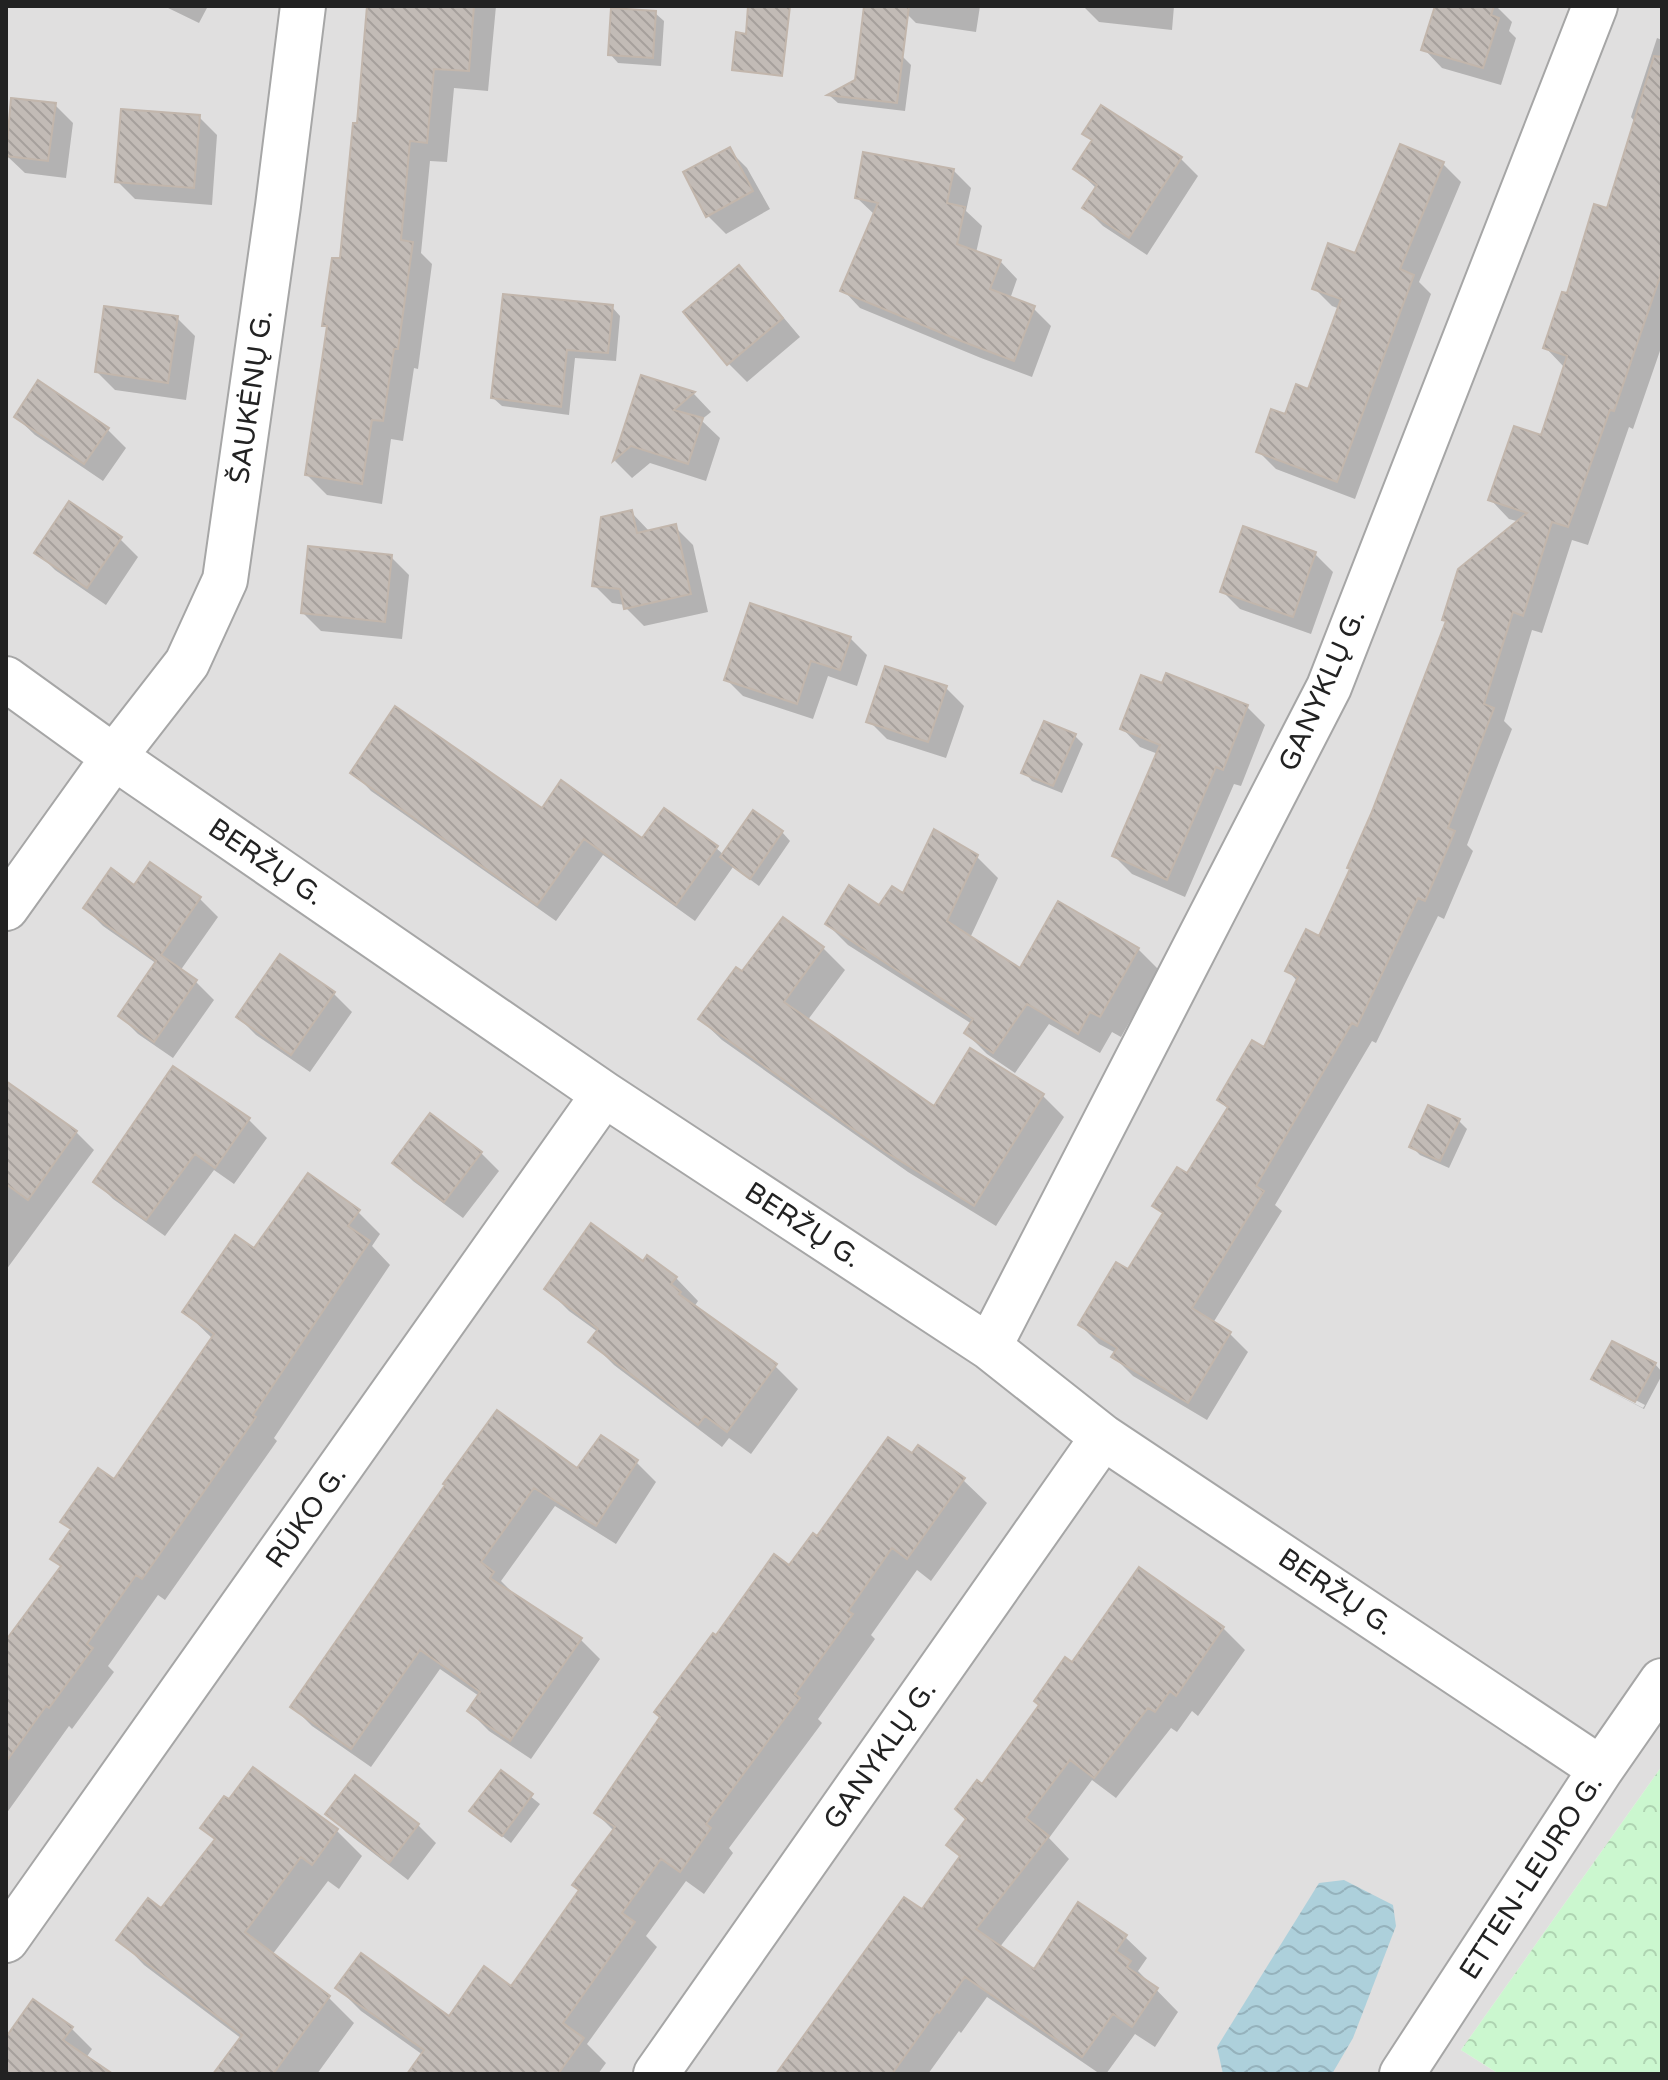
<svg xmlns="http://www.w3.org/2000/svg" width="1668" height="2080" font-family="'Varela Round',sans-serif">
	<defs>
		<pattern id="park-crowns" width="20" height="18" patternUnits="userSpaceOnUse" patternTransform="scale(2)"><rect width="20" height="18" fill="#cbf7cf"/><path d="M2 6a3 3 0 1 1 6 0M12 15a3 3 0 1 1 6 0" fill="none" stroke="#aed3b1"/></pattern>
		<pattern id="water-waves" width="16" height="10" patternUnits="userSpaceOnUse" patternTransform="scale(2)"><rect width="16" height="10" fill="#add0db"/><path d="M0 5q4-4 8 0t8 0" fill="none" stroke="#95b2bc"/></pattern>
		<pattern id="building-back-hatch" width="6" height="6" patternUnits="userSpaceOnUse" patternTransform="scale(2)"><rect width="6" height="6" fill="#c2bbb6"/><path d="M-1 5l2 2M0 0l6 6M5-1l2 2" fill="none" stroke="#a6a09c"/></pattern>
	</defs>
	<rect width="100%" height="100%" fill="#f1efe9"/>
	<path fill="#e0dfdf" d="M6,6H1662V1766L1461,2050L1499,2074H6Z"/>
	<path fill="url(#park-crowns)" d="M1662,1766V2074H1499L1461,2050Z"/>
	<path fill="url(#water-waves)" d="M1344,1880L1393,1905L1396,1926L1353,2038L1332,2074H1223L1217,2047L1319,1883Z"/>
	<path fill="#0003" d="M164,6H208L199,23Z
		M369,6H496L488,91L454,88L447,162L430,161L421,253L432,264L418,369L414,368L403,441L391,439L382,504L327,495L307,475L328,329L325,325L342,260L359,125Z
		M852,6H980L976,32L916,23L906,13Z
		M1083,6H1174L1172,30L1099,22Z
		M1437,6H1496L1512,22L1509,31L1516,38L1501,85L1442,68L1424,49Z
		M655,13L664,21L661,66L618,63L610,54Z
		M1657,38L1662,40V345L1633,429L1629,427L1588,545L1572,540L1542,633L1532,630L1504,721L1512,729L1467,845L1473,851L1444,919L1438,916L1376,1043L1372,1041L1275,1205L1282,1211L1213,1323L1229,1333L1248,1352L1207,1420L1133,1376L1114,1357L1116,1353L1099,1344L1080,1325L1129,1272L1164,1215L1155,1206L1187,1176L1228,1109L1219,1100L1265,1050L1298,982L1288,971L1319,939L1520,522L1509,519L1490,499L1542,437L1564,367L1545,347L1608,210L1635,122L1631,117Z
		M903,57L911,65L905,111L838,103L830,96Z
		M55,105L73,123L66,178L25,173L6,155Z
		M199,117L217,135L212,205L135,199L117,181Z
		M1085,134L1180,158L1198,176L1147,255L1103,226L1085,208L1097,189L1075,168L1093,142Z
		M729,150L747,168L770,209L726,234L708,216Z
		M1443,164L1461,182L1419,282L1431,294L1355,499L1276,469L1258,451L1286,417L1310,392L1340,309L1332,306L1314,288L1356,256Z
		M953,170L971,188L966,211L982,226L976,253L1000,261L1017,279L1010,299L1033,308L1051,326L1032,377L981,358L860,308L843,290L875,215L857,198Z
		M739,268L757,286L800,337L747,382L729,364L686,313Z
		M612,307L620,316L616,361L575,358L569,415L502,406L493,398Z
		M177,318L195,336L186,400L115,390L97,372Z
		M643,378L694,394L711,412L701,420L720,438L706,481L650,463L632,478L615,461Z
		M16,417L108,430L126,448L103,481L35,435Z
		M631,512L649,531L675,527L693,545L708,612L644,626L626,608L625,605L612,603L594,585Z
		M120,539L138,557L106,605L55,570L37,552Z
		M1315,554L1333,572L1311,634L1240,609L1222,591Z
		M391,557L409,575L402,639L321,631L303,613Z
		M850,638L867,655L857,686L828,676L813,719L743,696L727,680Z
		M946,688L964,706L946,758L887,739L869,721Z
		M1247,707L1265,725L1241,786L1234,784L1185,897L1132,874L1114,856L1158,754L1140,747L1122,728Z
		M1075,736L1083,744L1062,793L1032,781L1024,772Z
		M353,772L542,810L643,840L716,848L724,855L782,832L790,841L759,886L733,867L695,921L603,855L556,921L371,791Z
		M934,832L977,857L998,878L970,938L1021,971L1138,949L1159,970L1121,1037L1112,1032L1100,1053L1049,1024L1015,1073L987,1054L966,1033L972,1024L848,945L827,924L880,907L903,896Z
		M151,864L200,899L218,917L180,971L196,982L214,1000L173,1058L138,1034L120,1016L157,964L103,926L85,908L134,887Z
		M783,919L823,948L845,970L807,1021L935,1109L1042,1095L1064,1117L996,1226L908,1172L722,1040L700,1019L742,974Z
		M280,957L334,994L352,1012L310,1072L256,1035L238,1017Z
		M6,1085L76,1132L94,1150L6,1270Z
		M249,1120L267,1138L234,1184L214,1170L165,1236L113,1199L95,1181Z
		M1459,1121L1467,1129L1449,1168L1420,1155L1412,1147Z
		M481,1153L499,1171L463,1218L413,1181L395,1163Z
		M358,1212L380,1234L372,1246L390,1265L274,1438L277,1441L165,1600L158,1595L108,1666L114,1672L72,1729L69,1726L6,1814V1644L62,1568L53,1558L72,1531L63,1522L114,1482L213,1339L185,1312L255,1250Z
		M676,1278L698,1301L694,1307L775,1366L798,1389L751,1454L729,1438L722,1447L614,1365L591,1342L598,1332L569,1311L546,1288Z
		M1655,1364L1662,1372V1375L1644,1409L1602,1387L1643,1408L1645,1405L1601,1382V1386L1594,1379Z
		M913,1456L963,1480L987,1503L931,1581L917,1570L871,1635L875,1639L818,1719L822,1723L729,1848L733,1853L704,1894L686,1881L646,1936L657,1947L587,2044L606,2063L598,2074H409L423,2055L361,2011L338,1988L449,2019L512,1988L581,1891L614,1831L596,1813L716,1638L817,1539Z
		M636,1462L656,1482L616,1544L555,1506L501,1581L513,1593L581,1640L600,1659L531,1759L489,1731L469,1711L479,1696L440,1669L371,1767L312,1726L293,1707L448,1485L578,1471Z
		M1223,1628L1245,1650L1198,1716L1192,1711L1177,1732L1171,1728L1116,1798L1092,1780L1049,1838L1069,1859L999,1948L1034,1972L1125,1937L1147,1958L1138,1971L1178,2012L1155,2047L1135,2034L1106,2074H1100L987,1997L961,2033L959,2031L928,2074H778L923,1912L961,1857L968,1820L982,1787L1072,1665Z
		M254,1770L337,1831L362,1856L339,1889L328,1881L272,1955L329,1998L354,2023L317,2074H231L242,2039L144,1965L119,1939L162,1911L216,1841L203,1828L230,1802Z
		M501,1773L540,1804L511,1843L481,1819Z
		M328,1814L418,1825L436,1843L408,1880L346,1832Z
		M72,2029L92,2049L86,2058L105,2074H6V2040Z"/>
	<path fill="url(#building-back-hatch)" stroke="#c2b6ac" stroke-width="2" d="M367,6H474L469,71L434,69L427,143L410,141L401,240L413,242L398,349H394L383,421L372,420L362,484L305,475L327,326H322L332,258H340L353,123H357Z
		M748,6H790L782,76L732,70L736,32L746,34Z
		M864,6H909L897,103L827,95L855,80Z
		M1435,6H1494L1491,15L1499,18L1483,68L1421,50Z
		M611,8L656,11L653,58L608,55Z
		M1654,56L1662,57V271L1614,411L1610,410L1568,527L1552,522L1523,616L1513,612L1484,704L1494,708L1448,828L1455,831L1425,901L1418,898L1357,1026L1352,1023L1256,1186L1264,1191L1192,1308L1231,1332L1188,1403L1111,1357L1117,1348L1078,1325L1116,1262L1128,1269L1163,1213L1152,1206L1177,1167L1187,1173L1228,1107L1217,1100L1252,1040L1264,1047L1298,977L1285,971L1306,929L1319,936L1350,869L1347,868L1371,814L1446,621L1442,620L1458,569L1527,513L1488,500L1514,426L1541,435L1567,356L1543,348L1562,292L1567,293L1594,204L1607,208Z
		M11,98L56,103L48,161L6,156Z
		M1101,105L1182,157L1129,238L1082,208L1097,185L1073,169L1092,140L1082,134Z
		M121,109L200,115L194,188L115,182Z
		M1400,144L1444,162L1400,269L1414,275L1337,482L1256,452L1271,409L1285,414L1296,384L1308,389L1341,299L1312,289L1328,243L1355,253Z
		M730,147L753,191L706,217L683,172Z
		M863,152L954,169L947,203L965,207L957,244L1001,260L990,289L1035,306L1014,361L961,341L840,291L878,203L855,198Z
		M739,265L783,318L727,365L683,312Z
		M503,294L613,305L608,353L567,350L561,407L491,398Z
		M104,306L178,316L168,383L95,372Z
		M641,375L695,392L674,410L703,418L688,464L631,446L613,461Z
		M38,380L109,428L84,464L14,417Z
		M69,501L122,537L87,588L34,553Z
		M632,510L637,533L676,524L691,594L624,609L620,589L592,586L601,517Z
		M1243,526L1316,552L1293,617L1220,592Z
		M308,546L392,555L385,622L301,613Z
		M750,603L851,637L840,670L811,661L797,704L724,680Z
		M885,666L947,686L928,742L866,722Z
		M1166,673L1248,705L1223,770L1216,767L1167,880L1112,856L1160,745L1120,729L1141,675L1162,683Z
		M395,706L542,808L561,780L642,838L664,808L718,846L676,905L584,839L537,905L350,773Z
		M1044,721L1076,734L1053,786L1021,773Z
		M753,810L783,831L750,879L720,857Z
		M934,829L978,855L947,921L1020,968L1058,901L1139,948L1100,1017L1090,1012L1078,1034L1027,1004L993,1053L964,1033L973,1019L825,924L849,885L879,905L892,886L903,893Z
		M150,862L201,897L161,955L197,980L154,1042L118,1016L156,961L83,908L111,868L134,885Z
		M783,917L824,947L784,1002L934,1106L970,1048L1044,1094L974,1206L884,1151L698,1019L736,967L742,971Z
		M280,954L335,992L291,1055L236,1017Z
		M173,1066L250,1118L215,1168L195,1154L146,1220L93,1182Z
		M6,1081L77,1131L28,1200L6,1184Z
		M1428,1105L1460,1119L1440,1161L1409,1147Z
		M430,1113L482,1152L444,1202L392,1163Z
		M308,1173L360,1210L348,1226L370,1241L253,1415L256,1417L205,1490L142,1579L136,1575L87,1644L93,1648L49,1708L46,1706L6,1762V1640L61,1566L50,1559L71,1529L60,1522L98,1468L114,1479L214,1334L182,1312L235,1235L254,1248Z
		M591,1223L643,1261L647,1255L677,1277L671,1284L681,1292L679,1294L777,1364L727,1432L705,1416L698,1425L588,1342L598,1329L544,1289Z
		M1612,1341L1656,1363L1635,1402L1591,1379Z
		M497,1410L577,1468L601,1435L638,1460L596,1526L534,1488L481,1562L494,1572L490,1578L582,1638L510,1741L467,1711L480,1692L420,1650L351,1749L290,1707L445,1485L443,1484Z
		M888,1437L912,1453L918,1445L965,1478L907,1559L892,1548L848,1611L853,1614L795,1694L800,1698L706,1824L711,1828L680,1872L661,1859L622,1913L635,1922L563,2023L584,2038L558,2074H407L424,2050L335,1988L361,1953L449,2016L484,1966L511,1986L579,1890L572,1885L615,1827L594,1813L660,1717L654,1712L713,1633L716,1635L774,1554L789,1565L813,1533L817,1536Z
		M1139,1567L1224,1627L1176,1696L1170,1691L1155,1712L1148,1708L1094,1778L1070,1760L1026,1818L1049,1836L976,1929L1034,1969L1078,1902L1127,1935L1116,1951L1131,1961L1127,1967L1158,1988L1132,2027L1113,2014L1082,2057L965,1977L939,2013L937,2011L892,2074H776L904,1897L922,1909L960,1856L946,1845L966,1819L955,1809L977,1780L982,1784L1039,1705L1034,1701L1065,1657L1072,1662Z
		M253,1767L338,1829L312,1865L301,1857L245,1932L330,1996L273,2074H213L242,2035L116,1940L148,1898L161,1908L215,1839L200,1828L224,1796L229,1799Z
		M501,1770L533,1794L502,1836L469,1811Z
		M355,1775L419,1824L389,1863L325,1814Z
		M33,1999L73,2027L63,2040L113,2074H6V2037Z"/>
	<g fill="none" stroke-linecap="round" stroke-linejoin="round">
		<g stroke="#a6a6a6" stroke-width="48">
			<path id="street" d="M6,679L114,757L604,1094L989,1347L1103,1437L1601,1769
				M6,908L114,757L187,663L225,580L278,206L303,6
				M989,1347L1329,687L1595,6
				M6,1940L604,1094
				M656,2074L1103,1437
				M1402,2074L1601,1769L1662,1681"/>
		</g>
		<use href="#street" stroke="#fff" stroke-width="44"/>
	</g>
	<g text-anchor="middle" dominant-baseline="central" stroke-width="6" stroke-linejoin="round" paint-order="stroke">
		<g font-size="28" fill="#222" stroke="#fff">
			<text transform="translate(251 397) rotate(-82)">ŠAUKĖNŲ G.</text>
			<text transform="translate(1322 690) rotate(-66)">GANYKLŲ G.</text>
			<text transform="translate(266 862) rotate(34)">BERŽŲ G.</text>
			<text transform="translate(803 1225) rotate(33)">BERŽŲ G.</text>
			<text transform="translate(306 1517) rotate(-55)">RŪKO G.</text>
			<text transform="translate(1336 1592) rotate(34)">BERŽŲ G.</text>
			<text transform="translate(880 1755) rotate(-55)">GANYKLŲ G.</text>
			<text transform="translate(1531 1877) rotate(-57)">ETTEN-LEURO G.</text>
		</g>
	</g>
	<rect width="1668" height="2080" fill="none" stroke="#222222" stroke-width="16"/>
</svg>
